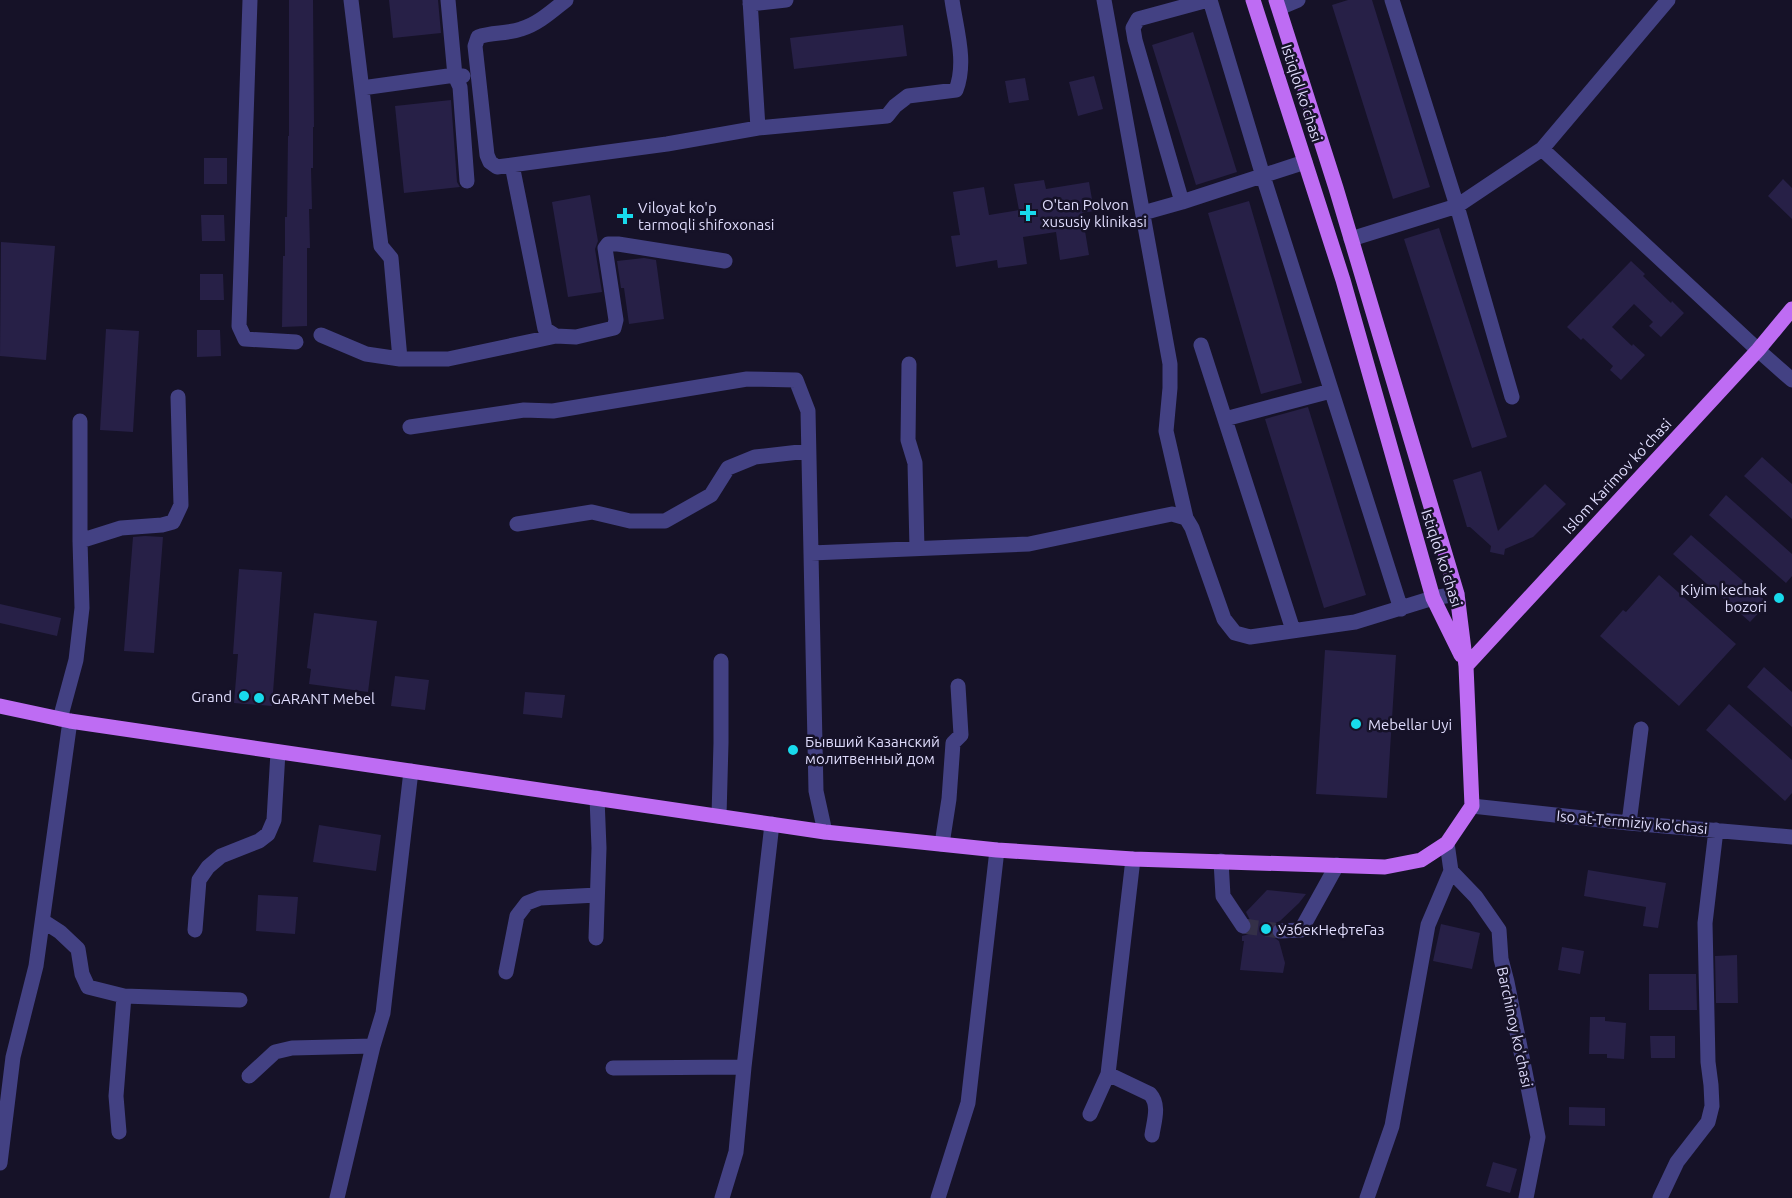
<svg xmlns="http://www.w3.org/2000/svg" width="1792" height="1198" font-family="Ubuntu,sans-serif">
	<rect width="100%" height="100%" fill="#161228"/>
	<path fill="#272047" d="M289,0H313L314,127H313V168H311L312,209H309L310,248H307V326L282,327L283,256H285V217H287L288,136H289Z
		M389,0H438L441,33L393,38Z
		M1348,0H1372L1430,187L1393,199L1332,5Z
		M903,25L907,56L794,69L790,38Z
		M1193,32L1237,172L1196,185L1152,45Z
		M1094,76L1103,109L1078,116L1069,82Z
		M1025,78L1029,100L1009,103L1005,81Z
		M451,100L457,182L460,187L404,193L395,106Z
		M204,158H227V184H204Z
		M1783,179L1792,188V219L1768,196Z
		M1044,180L1046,189L1089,182L1094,211L1082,213L1089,255L1060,260L1056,232L1023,237L1027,264L998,268L997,260L956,267L951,236L960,235L953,192L984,187L989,215L1019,210L1014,184Z
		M590,195L598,241L595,249L602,292L568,297L552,202Z
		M1249,201L1302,383L1261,394L1208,213Z
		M201,215H224L225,241H202Z
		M1439,228L1507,437L1472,448L1404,239Z
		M1,242L55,246L46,360L0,356Z
		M644,258L656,260L664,319L629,324L624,288H621L617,261Z
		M1631,261L1645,274L1643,276L1671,303L1672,301L1684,313L1661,337L1649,326L1653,322L1634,304L1612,327L1632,346L1633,344L1645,355L1621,380L1610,370L1613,366L1583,338L1581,340L1567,327Z
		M200,274H223L224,300H200Z
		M106,329L139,331L133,432L100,430Z
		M197,330H220L221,356L197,357Z
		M1308,407L1366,595L1324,608L1265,419Z
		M1762,457L1792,484V519L1744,476Z
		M1481,471L1498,531L1545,484L1566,504L1533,537L1505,549L1504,555L1490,552L1491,546L1470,527H1467L1453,480Z
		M1726,495L1792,554V576L1786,583L1709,515Z
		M1691,535L1768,603L1750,622L1673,554Z
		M145,536L163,537L154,653L124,651L133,537Z
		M239,569L282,572L272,706L234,703L238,654H233Z
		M1659,575L1736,644L1679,706L1600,636L1623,610L1626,612Z
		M0,604L61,618L57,636L0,623Z
		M314,613L377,621L368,692L309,684L311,669L307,668Z
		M1325,650L1396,655L1387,798L1316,794Z
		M1764,667L1792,692V727L1747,687Z
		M395,676L429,680L425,710L391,706Z
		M525,692L565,695L562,718L523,714Z
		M1729,704L1792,760V793L1785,801L1706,730Z
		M319,825L381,835L376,871L313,862Z
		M1588,870L1666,883L1658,928L1643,926L1646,907L1584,896Z
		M1267,890L1306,894L1299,903L1280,921L1275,923L1271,927L1272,936L1279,941L1285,963L1283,973L1240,970L1244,941H1242V936L1249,934L1253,926L1246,912Z
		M258,895L298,897L295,934L256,931Z
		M1441,924L1480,933L1472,969L1433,961Z
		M1562,947L1584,951L1580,974L1558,970Z
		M1737,955L1738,1003H1716L1715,956Z
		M1649,974H1696L1697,1010H1649Z
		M1590,1017H1605V1021L1626,1023L1624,1059L1607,1058V1054H1589Z
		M1650,1036H1675V1058H1651Z
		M1569,1107L1605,1108V1126L1569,1125Z
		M1493,1162L1517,1169L1510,1193L1486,1186Z"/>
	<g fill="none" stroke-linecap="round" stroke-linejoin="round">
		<path stroke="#343048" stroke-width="15" stroke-dasharray="15 8" stroke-linecap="butt" d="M1243,926L1280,931"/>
		<path stroke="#434183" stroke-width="15" d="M250,0L239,326L245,339L296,342
			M351,0L381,246L391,258L400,359
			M448,0L455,76L460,87L467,181
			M566,0C552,11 538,24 521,29C507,34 492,32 478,37L475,46L487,155L490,162L497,167L667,144L758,128L887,116L895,106L908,96L956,90C967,62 956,29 952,0
			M750,0L758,128
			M1104,0L1170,364V388L1166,431L1186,518L1192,528L1224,619L1235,633L1250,637L1355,622L1433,598L1457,594
			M1210,0L1263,176L1401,609
			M1392,0L1457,206L1512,397
			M750,4L786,0
			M1279,8L1298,0
			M362,88L448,76H463
			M1542,149L1758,350L1792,380
			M512,165L545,329L556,336L576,337L614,328L616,320L605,248L608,244H618L725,261
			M1182,202L1135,40L1133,28L1138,19L1208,0
			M1143,213L1182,202L1305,162
			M1351,239L1457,206L1542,149L1668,0
			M321,335L366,354L400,359H448L556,336
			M1201,345L1293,630
			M909,364L908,440L915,463L917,549
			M1225,419L1331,391
			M410,427L524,410L553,411L747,379L796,380L808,411L816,791L825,832
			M517,524L592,512L630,521H665L711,495L728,468L755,457L808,451
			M80,541L121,528L162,525L173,522L181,505L178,397
			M811,553L1029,544L1172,514L1186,518
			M60,719L76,660L82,608L80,541V421
			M1472,806L1629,823L1792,837
			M719,816L721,743V661
			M1629,823L1641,729
			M942,844L949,799L953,743L961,735L958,686
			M1221,861L1223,896L1243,926
			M1451,871L1476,897L1499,930L1501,959L1507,982L1538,1137L1526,1198
			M43,921L60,932L78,949L82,974L88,987L124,996L240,1000
			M195,930L199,880L208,867L221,856L259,841L268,834L274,820L278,752
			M1280,931L1301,930L1337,865
			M596,938L599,848L597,798
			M506,972L517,916L527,903L540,898L597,895
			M613,1068L744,1067
			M1108,1074L1150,1094C1160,1105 1154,1121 1152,1135
			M249,1076L275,1052L292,1048L373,1046
			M1090,1114L1108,1074L1133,859
			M119,1132L116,1096L124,996
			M0,1163L13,1057L36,966L70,721
			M337,1198L373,1046L383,1013L411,771
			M722,1198L736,1152L744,1067L772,824
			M938,1198L968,1103L997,850
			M1367,1198L1392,1126L1428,925L1451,871L1447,843
			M1660,1198L1677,1162L1708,1122L1712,1106L1711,1085L1708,1062L1705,923L1716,830"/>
		<path stroke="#be6cf3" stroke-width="15" d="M1253,0L1343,280L1433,598L1461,655
			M1466,666L1758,350L1792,309
			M0,706L70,721L825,832L997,850L1133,859L1385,867L1421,860L1447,843L1472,806L1466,666L1457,594L1336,188L1276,0"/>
	</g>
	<g fill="#18daec" stroke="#161228" stroke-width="2">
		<path d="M1025 204h6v6h6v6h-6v6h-6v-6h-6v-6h6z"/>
		<path d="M622 207h6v6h6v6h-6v6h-6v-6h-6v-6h6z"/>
		<circle cx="1779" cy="598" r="6"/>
		<circle cx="244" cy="696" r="6"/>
		<circle cx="259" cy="698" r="6"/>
		<circle cx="1356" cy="724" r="6"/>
		<circle cx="793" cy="750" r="6"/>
		<circle cx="1266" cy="929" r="6"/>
	</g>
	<g text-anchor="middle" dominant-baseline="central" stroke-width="5" stroke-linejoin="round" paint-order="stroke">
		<g font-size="15" fill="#dfdcfc" stroke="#161228">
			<text transform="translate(1302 93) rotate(72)">Istiqlol ko'chasi</text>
			<text transform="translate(1617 476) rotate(-47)">Islom Karimov ko'chasi</text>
			<text transform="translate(1442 558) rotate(72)">Istiqlol ko'chasi</text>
			<text transform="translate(1632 822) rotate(5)">Iso at-Termiziy ko'chasi</text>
			<text transform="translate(1515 1027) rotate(78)">Barchinoy ko'chasi</text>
		</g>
		<g font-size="15" fill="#dfdcfc" stroke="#161228" text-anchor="start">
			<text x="1042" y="204">O'tan Polvon<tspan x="1042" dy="17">xususiy klinikasi</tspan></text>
			<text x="638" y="207">Viloyat ko'p<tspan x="638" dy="17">tarmoqli shifoxonasi</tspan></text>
			<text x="1767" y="589" text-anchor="end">Kiyim kechak<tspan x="1767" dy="17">bozori</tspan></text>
			<text x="232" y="696" text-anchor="end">Grand</text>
			<text x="271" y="698">GARANT Mebel</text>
			<text x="1368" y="724">Mebellar Uyi</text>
			<text x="805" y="741">Бывший Казанский<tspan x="805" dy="17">молитвенный дом</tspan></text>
			<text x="1278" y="929">УзбекНефтеГаз</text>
		</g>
	</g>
</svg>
